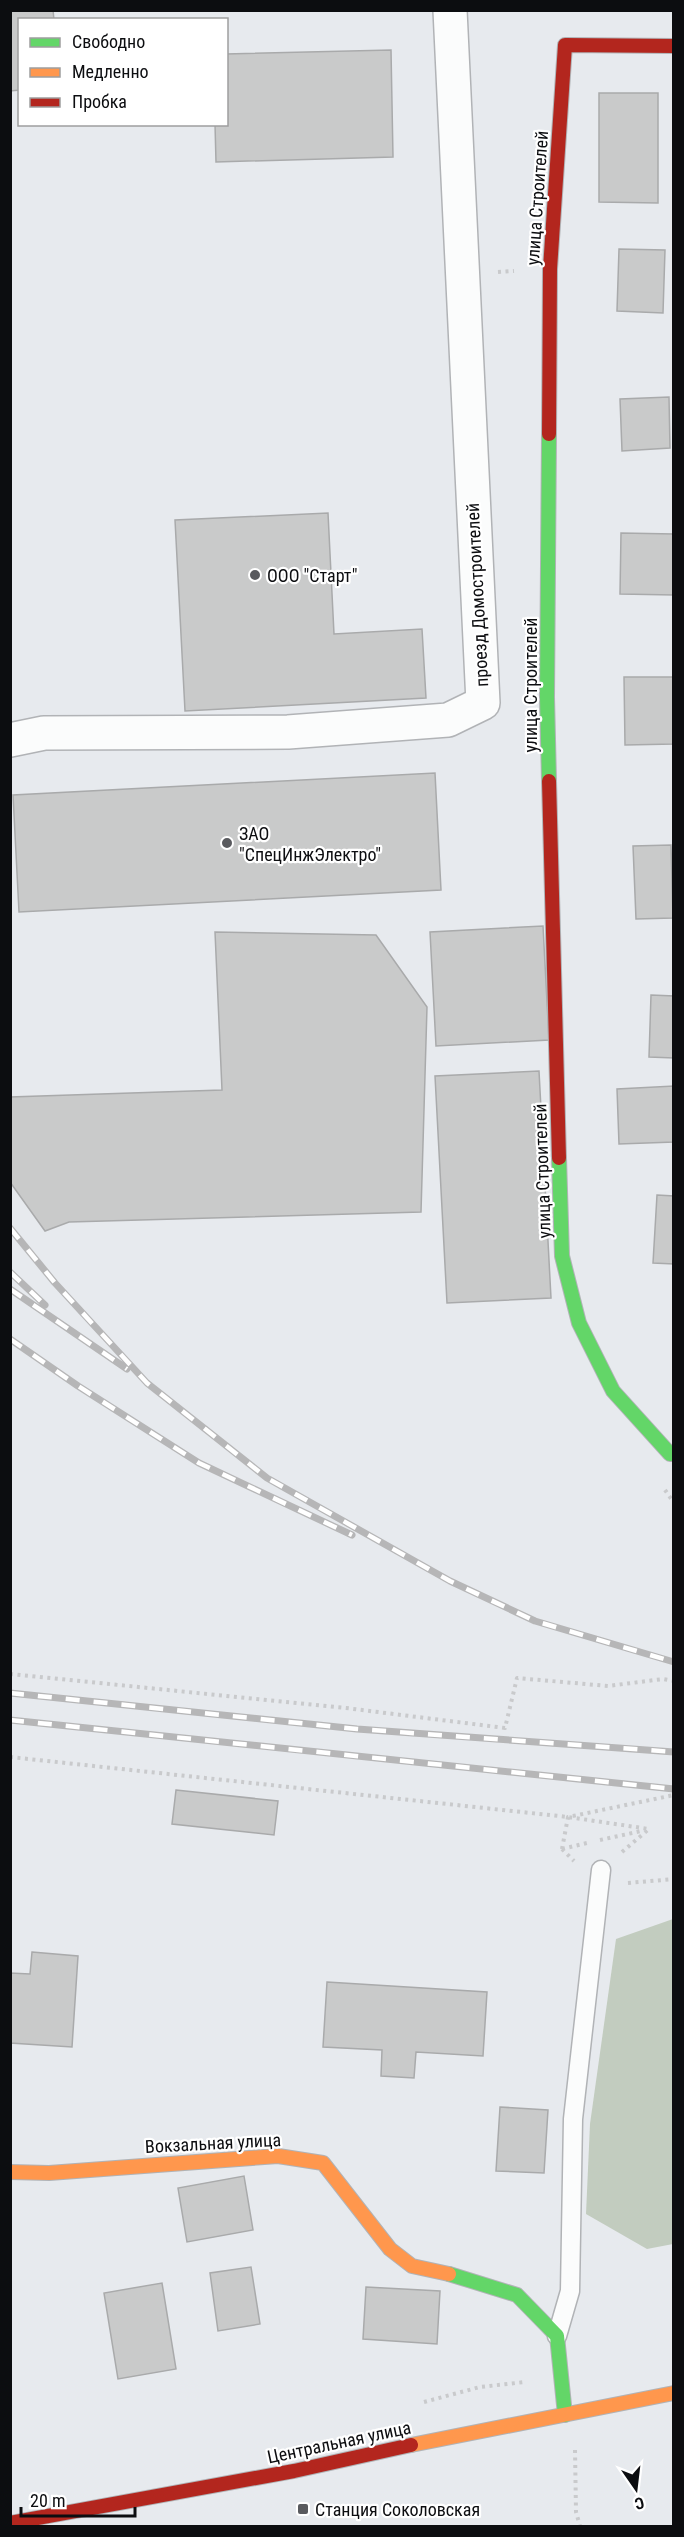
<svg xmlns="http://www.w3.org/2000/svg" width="684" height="2537" font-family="'Roboto Condensed',sans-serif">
	<rect width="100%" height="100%" fill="#e7eaee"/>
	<path fill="#c2ccbf" d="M673,1919V2244L647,2249L586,2214L590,2124L616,1939Z"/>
	<path fill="#c9caca" stroke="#a9aaab" stroke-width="1.5" d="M10,10H53L54,20H20V90L10,91Z
		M391,50L393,157L216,162L215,124H226V54Z
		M599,93H658V203L599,202Z
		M619,249L665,250L663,313L617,311Z
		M669,397L670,448L622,451L620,399Z
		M328,513L334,634L422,629L426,698L185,711L175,520Z
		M621,533L674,534V595L620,594Z
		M624,677H674V744L625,745Z
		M435,773L441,890L19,912L13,795Z
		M671,845L673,918L636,919L633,846Z
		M543,926L549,1040L436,1046L430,932Z
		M215,932L376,935L427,1007L421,1212L69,1222L45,1231L10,1182V1097L222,1090Z
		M651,995L674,996V1058L649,1057Z
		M539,1071L551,1298L447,1303L435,1076Z
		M674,1086V1142L619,1144L617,1089Z
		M657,1195L674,1196V1264L653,1263Z
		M176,1790L278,1801L274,1835L172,1824Z
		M32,1952L78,1956L72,2047L10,2043V1973L30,1974Z
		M327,1982L487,1992L483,2056L416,2052L414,2078L381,2076L382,2050L323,2047Z
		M500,2107L548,2110L544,2173L496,2171Z
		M244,2176L253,2230L187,2242L178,2188Z
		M251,2267L260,2324L218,2331L210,2273Z
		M162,2283L176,2369L118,2379L104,2293Z
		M366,2287L440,2291L437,2344L363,2339Z"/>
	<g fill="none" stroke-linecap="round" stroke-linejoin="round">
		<g stroke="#b1b3b6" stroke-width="21">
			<path id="lane" d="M557,2336L570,2291L573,2119L601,1870"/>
		</g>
		<g stroke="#b1b3b6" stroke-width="36">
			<path id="street" d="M10,740L44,733L288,732L448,720L483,703L450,10"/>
		</g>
		<g stroke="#b1b3b6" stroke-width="16">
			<path id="fast" d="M549,434L547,697L549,781
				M559,1158L562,1256L579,1323L613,1391L670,1454H674
				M449,2274L517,2295L557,2336L565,2415"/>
		</g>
		<g stroke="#b1b3b6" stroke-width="16">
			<path id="slow" d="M10,2172L49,2173L278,2156L323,2163L390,2249L412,2266L449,2274
				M411,2445L674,2393"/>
		</g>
		<g stroke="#b1b3b6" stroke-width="16">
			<path id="jam" d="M549,434L550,269L565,45L674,46
				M549,781L559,1158
				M10,2523L294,2471L411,2445"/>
		</g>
		<path stroke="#c9cacc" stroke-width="4" stroke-dasharray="3 4.5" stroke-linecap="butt" d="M498,272L514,271
			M665,1490L674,1503
			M10,1674L346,1708L505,1728L517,1678L608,1686L663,1679L674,1681
			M10,1757L568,1817L649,1829
			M600,1840L646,1830
			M562,1849L568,1817L674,1795
			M562,1849L574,1861
			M562,1849L587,1843
			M622,1852L649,1829
			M628,1883L674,1879
			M424,2402L480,2387L525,2382
			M575,2450L576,2512L580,2526"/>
		<use href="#lane" stroke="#fbfcfc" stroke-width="18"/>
		<use href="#street" stroke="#fbfcfc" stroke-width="33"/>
		<use href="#fast" stroke="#63d668" stroke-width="14"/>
		<use href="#slow" stroke="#ff974d" stroke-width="14"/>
		<use href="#jam" stroke="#b3261e" stroke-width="14"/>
		<g stroke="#b6b6b7" stroke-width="7">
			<path id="rail" d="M10,1228L55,1283L147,1383L267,1478L450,1581L535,1621L674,1662
				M10,1272L45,1305
				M10,1289L127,1369
				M10,1339L78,1386L199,1463L352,1535
				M10,1693L357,1729L674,1752
				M10,1720L674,1789"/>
		</g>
		<use href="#rail" stroke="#fff" stroke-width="4.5" stroke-dasharray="14" stroke-linecap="butt"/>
	</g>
	<g fill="#595a5e" stroke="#fff" stroke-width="2">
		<circle cx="255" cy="575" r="6"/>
		<circle cx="227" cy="843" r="6"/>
		<rect x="297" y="2503" width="12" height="12" rx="3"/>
	</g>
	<g text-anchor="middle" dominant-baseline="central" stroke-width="4.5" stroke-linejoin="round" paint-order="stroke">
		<g font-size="18" fill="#0c0d10" stroke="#fff">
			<text transform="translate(537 198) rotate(-86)">улица Строителей</text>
			<text transform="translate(477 595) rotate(-93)">проезд Домостроителей</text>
			<text transform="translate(530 685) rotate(-90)">улица Строителей</text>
			<text transform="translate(542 1171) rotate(-92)">улица Строителей</text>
			<text transform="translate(213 2143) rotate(-3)">Вокзальная улица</text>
			<text transform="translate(339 2442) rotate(-12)">Центральная улица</text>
		</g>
		<g font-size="18" fill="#0c0d10" stroke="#fff" text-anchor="start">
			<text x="267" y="575">ООО "Старт"</text>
			<text x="239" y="833">ЗАО<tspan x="239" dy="21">"СпецИнжЭлектро"</tspan></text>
			<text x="315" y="2509">Станция Соколовская</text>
		</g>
	</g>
	<rect width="684" height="2537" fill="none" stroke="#0c0d10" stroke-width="24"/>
	<rect x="18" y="18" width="210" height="108" fill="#ffffff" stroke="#9e9e9f" stroke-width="1.5"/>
	<rect x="30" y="38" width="30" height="9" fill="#63d668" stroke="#9e9e9f" stroke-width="1.5"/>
	<text x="72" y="48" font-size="18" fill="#0c0d10">Свободно</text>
	<rect x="30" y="68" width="30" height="9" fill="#ff974d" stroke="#9e9e9f" stroke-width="1.5"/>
	<text x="72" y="78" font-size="18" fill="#0c0d10">Медленно</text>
	<rect x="30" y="98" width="30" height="9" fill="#b3261e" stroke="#9e9e9f" stroke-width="1.5"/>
	<text x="72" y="108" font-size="18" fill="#0c0d10">Пробка</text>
	<g transform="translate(636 2489) rotate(166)" stroke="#ffffff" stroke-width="4.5" paint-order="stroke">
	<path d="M0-4.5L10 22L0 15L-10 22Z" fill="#0c0d10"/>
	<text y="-9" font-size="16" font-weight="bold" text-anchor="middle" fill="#0c0d10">С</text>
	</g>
	<path d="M21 2507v9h114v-9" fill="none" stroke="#0c0d10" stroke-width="3"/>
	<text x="30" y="2507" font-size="18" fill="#0c0d10" stroke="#ffffff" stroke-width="4.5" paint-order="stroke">20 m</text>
</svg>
